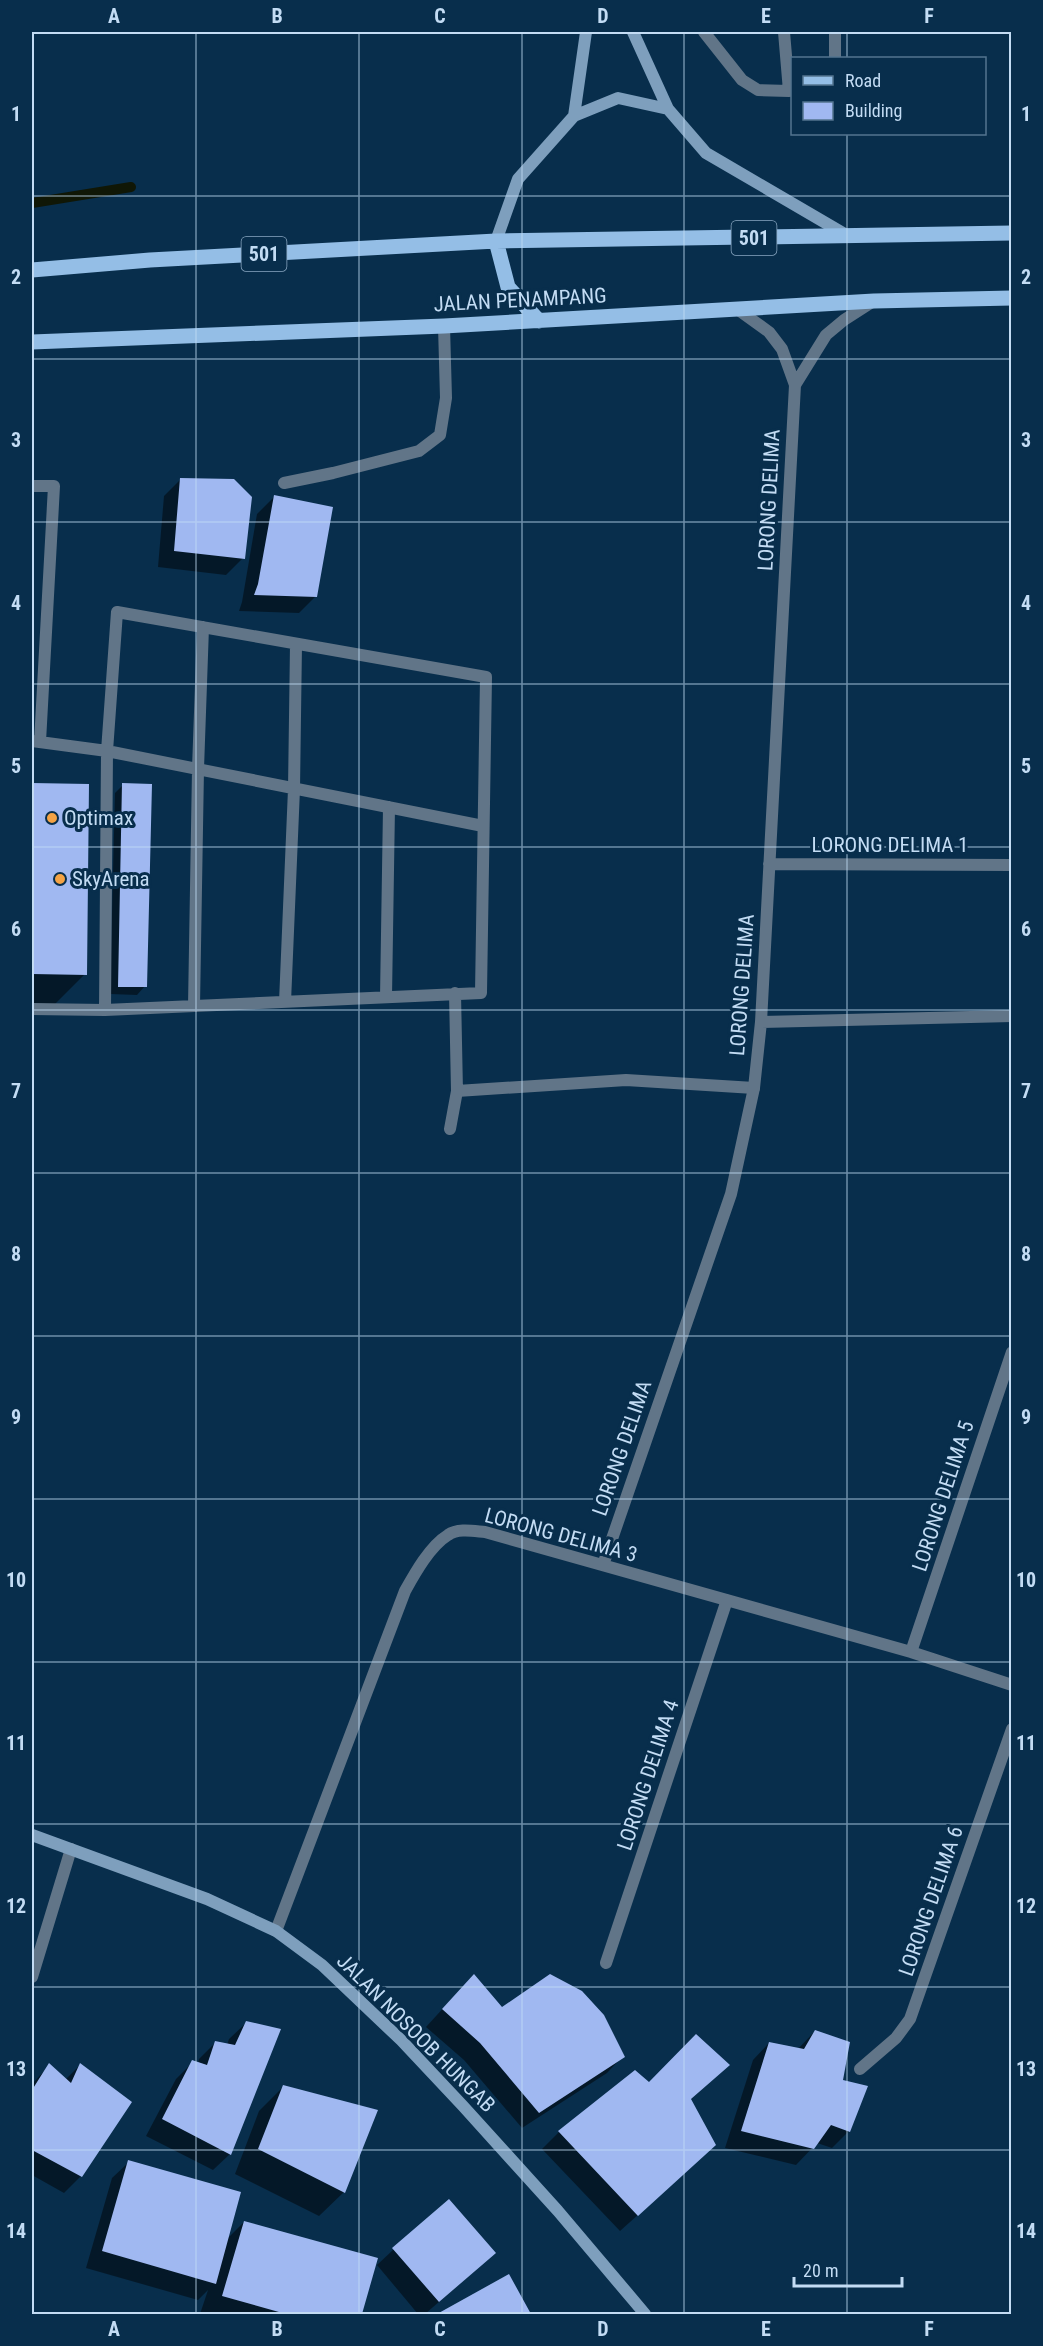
<svg xmlns="http://www.w3.org/2000/svg" width="1043" height="2346" font-family="'Roboto Condensed',sans-serif">
	<rect width="100%" height="100%" fill="#082e4c"/>
	<path fill="#0007" d="M181,479L243,558L226,575L158,567L164,496Z
		M274,497L316,596L299,613L239,611L242,602L257,514Z
		M32,784L87,785L85,974L44,1015H32Z
		M123,785L145,986L137,995L110,994L115,793Z
		M457,1993L501,2009L623,2056L607,2073L522,2128L464,2060L426,2027Z
		M246,2023L230,2154L213,2170L146,2136L176,2079L193,2062L198,2064L199,2059L216,2042L227,2045L229,2039Z
		M815,2031L842,2081L849,2131L832,2148L817,2143L796,2165L725,2148L753,2060L769,2043L798,2049Z
		M80,2065L81,2176L64,2193L32,2175V2084L49,2066L65,2080Z
		M728,2065L690,2100L697,2162L620,2231L542,2149L559,2132L635,2072L649,2084Z
		M284,2086L344,2192L319,2216L235,2174L259,2111Z
		M129,2162L226,2240L244,2222L376,2259L361,2314H200L208,2290L198,2300L86,2268L112,2178Z
		M394,2249L477,2269L425,2314H418L377,2265Z
		M508,2276L529,2314H440Z"/>
	<g fill="none" stroke-linecap="round" stroke-linejoin="round">
		<path stroke="#101706" stroke-width="10" d="M32,203L131,187"/>
	</g>
	<path fill="#a0b8f1" d="M180,478L234,479L252,497L245,559L174,551Z
		M274,495L333,507L317,597L254,595L258,584Z
		M32,783L89,784L87,975L32,974Z
		M122,783L152,784L147,987H118Z
		M474,1974L502,2007L550,1974L582,1991L604,2015L625,2057L539,2113L480,2043L442,2009Z
		M246,2021L281,2029L231,2155L162,2119L192,2060L207,2065L215,2041L235,2045Z
		M815,2030L850,2042L843,2080L868,2086L850,2132L831,2125L814,2149L741,2131L769,2042L804,2049Z
		M696,2034L730,2065L691,2099L716,2145L638,2216L558,2131L635,2070L649,2082Z
		M49,2063L71,2083L80,2063L132,2102L82,2177L32,2150V2090Z
		M283,2085L378,2110L345,2193L258,2149Z
		M128,2160L241,2192L216,2284L102,2251Z
		M449,2199L496,2253L439,2302L392,2248Z
		M244,2221L378,2258L362,2314H286L222,2296Z
		M509,2274L531,2314H437Z"/>
	<g fill="none" stroke-linecap="round" stroke-linejoin="round">
		<path stroke="#617588" stroke-width="12" d="M704,32L742,80L758,90L789,91L784,32
			M32,486H54L40,742
			M32,741L107,751L483,826
			M455,993L457,1091
			M386,997L389,807
			M285,1002L294,789L296,644
			M194,1006L198,769L203,627
			M32,1009L105,1010L481,993L486,677L117,612L107,751L105,1010
			M450,1129L457,1091L626,1080L754,1088"/>
		<path stroke="#617588" stroke-width="12" d="M835,58V32
			M795,385L826,335L844,320L872,302
			M284,483L333,473L419,451L440,435L446,398L444,326
			M769,864L1012,865
			M761,1022L1012,1016
			M603,1565L731,1194L754,1088L761,1022L795,385L782,349L769,332L737,309
			M911,1652L1012,1352
			M276,1931L405,1591C415,1573 430,1546 448,1535C458,1528 473,1531 485,1532L911,1652L1012,1685
			M606,1963L727,1600
			M32,1977L71,1849
			M860,2069L896,2038L910,2019L1012,1729"/>
		<path stroke="#7e9fbd" stroke-width="12" d="M633,32L668,109L706,153L848,236
			M574,116L618,98L668,109
			M496,241L518,179L574,116L586,32
			M32,1835L207,1899L276,1931L322,1965L401,2040L463,2106L558,2211L645,2314"/>
		<path stroke="#94bee6" stroke-width="15" d="M496,241L508,287L539,321
			M32,270L150,260L496,241L1012,233
			M32,342L444,326L874,301L1012,298"/>
	</g>
	<path fill="none" stroke="#c3dcf4" stroke-width="1.5" stroke-opacity="0.55" d="M196,32V2314M359,32V2314M522,32V2314M684,32V2314M847,32V58M847,134V2314M32,196H1012M32,359H1012M32,522H1012M32,684H1012M32,847H1012M32,1010H1012M32,1173H1012M32,1336H1012M32,1499H1012M32,1662H1012M32,1824H1012M32,1987H1012M32,2150H1012"/>
	<g fill="#f4a345" stroke="#082e4c" stroke-width="2">
		<circle cx="52" cy="818" r="6"/>
		<circle cx="60" cy="879" r="6"/>
	</g>
	<g text-anchor="middle" dominant-baseline="central" stroke-width="6" stroke-linejoin="round" paint-order="stroke">
		<g fill="#082e4c" stroke="#8ba8c2" stroke-width="1.5">
			<rect x="731.5" y="221" width="45" height="34" rx="4.5"/>
			<rect x="241.5" y="237" width="45" height="34" rx="4.5"/>
		</g>
		<g font-size="20" font-weight="bold" fill="#c3dcf4">
			<text x="754" y="238">501</text>
			<text x="264" y="254">501</text>
		</g>
		<g font-size="21" fill="#c3dcf4" stroke="#082e4c">
			<text transform="translate(520 300) rotate(-3)">JALAN PENAMPANG</text>
			<text transform="translate(769 500) rotate(-87)">LORONG DELIMA</text>
			<text x="890" y="845">LORONG DELIMA 1</text>
			<text transform="translate(742 985) rotate(-86)">LORONG DELIMA</text>
			<text transform="translate(622 1448) rotate(-71)">LORONG DELIMA</text>
			<text transform="translate(943 1496) rotate(-72)">LORONG DELIMA 5</text>
			<text transform="translate(561 1535) rotate(15)">LORONG DELIMA 3</text>
			<text transform="translate(648 1775) rotate(-72)">LORONG DELIMA 4</text>
			<text transform="translate(931 1901) rotate(-71)">LORONG DELIMA 6</text>
			<text transform="translate(416 2033) rotate(45)">JALAN NOSOOB HUNGAB</text>
		</g>
		<g font-size="21" fill="#c3dcf4" stroke="#082e4c" text-anchor="start">
			<text x="64" y="818">Optimax</text>
			<text x="72" y="879">SkyArena</text>
		</g>
	</g>
	<rect width="1043" height="2346" fill="none" stroke="#082e4c" stroke-width="66"/>
	<rect x="791" y="57" width="195" height="78" fill="#082e4c" stroke="#53748f" stroke-width="1.5"/>
	<rect x="803" y="76" width="30" height="9" fill="#94bee6" stroke="#53748f" stroke-width="1.5"/>
	<text x="845" y="87" font-size="18" fill="#c3dcf4">Road</text>
	<rect x="803" y="102" width="30" height="18" fill="#a0b8f1" stroke="#53748f" stroke-width="1.5"/>
	<text x="845" y="117" font-size="18" fill="#c3dcf4">Building</text>
	<path d="M794 2277v9h108v-9" fill="none" stroke="#c3dcf4" stroke-width="3"/>
	<text x="803" y="2277" font-size="18" fill="#c3dcf4" stroke="#082e4c" stroke-width="4.5" paint-order="stroke">20 m</text>
	<rect x="33" y="33" width="977" height="2280" fill="none" stroke="#c3dcf4" stroke-width="2"/>
	<g font-size="20" text-anchor="middle" font-weight="bold" fill="#c3dcf4">
		<text x="114" y="23">A</text>
		<text x="277" y="23">B</text>
		<text x="440" y="23">C</text>
		<text x="603" y="23">D</text>
		<text x="766" y="23">E</text>
		<text x="929" y="23">F</text>
		<text x="16" y="121">1</text>
		<text x="1026" y="121">1</text>
		<text x="16" y="284">2</text>
		<text x="1026" y="284">2</text>
		<text x="16" y="447">3</text>
		<text x="1026" y="447">3</text>
		<text x="16" y="610">4</text>
		<text x="1026" y="610">4</text>
		<text x="16" y="773">5</text>
		<text x="1026" y="773">5</text>
		<text x="16" y="936">6</text>
		<text x="1026" y="936">6</text>
		<text x="16" y="1098">7</text>
		<text x="1026" y="1098">7</text>
		<text x="16" y="1261">8</text>
		<text x="1026" y="1261">8</text>
		<text x="16" y="1424">9</text>
		<text x="1026" y="1424">9</text>
		<text x="16" y="1587">10</text>
		<text x="1026" y="1587">10</text>
		<text x="16" y="1750">11</text>
		<text x="1026" y="1750">11</text>
		<text x="16" y="1913">12</text>
		<text x="1026" y="1913">12</text>
		<text x="16" y="2076">13</text>
		<text x="1026" y="2076">13</text>
		<text x="16" y="2238">14</text>
		<text x="1026" y="2238">14</text>
		<text x="114" y="2336">A</text>
		<text x="277" y="2336">B</text>
		<text x="440" y="2336">C</text>
		<text x="603" y="2336">D</text>
		<text x="766" y="2336">E</text>
		<text x="929" y="2336">F</text>
	</g>
</svg>
